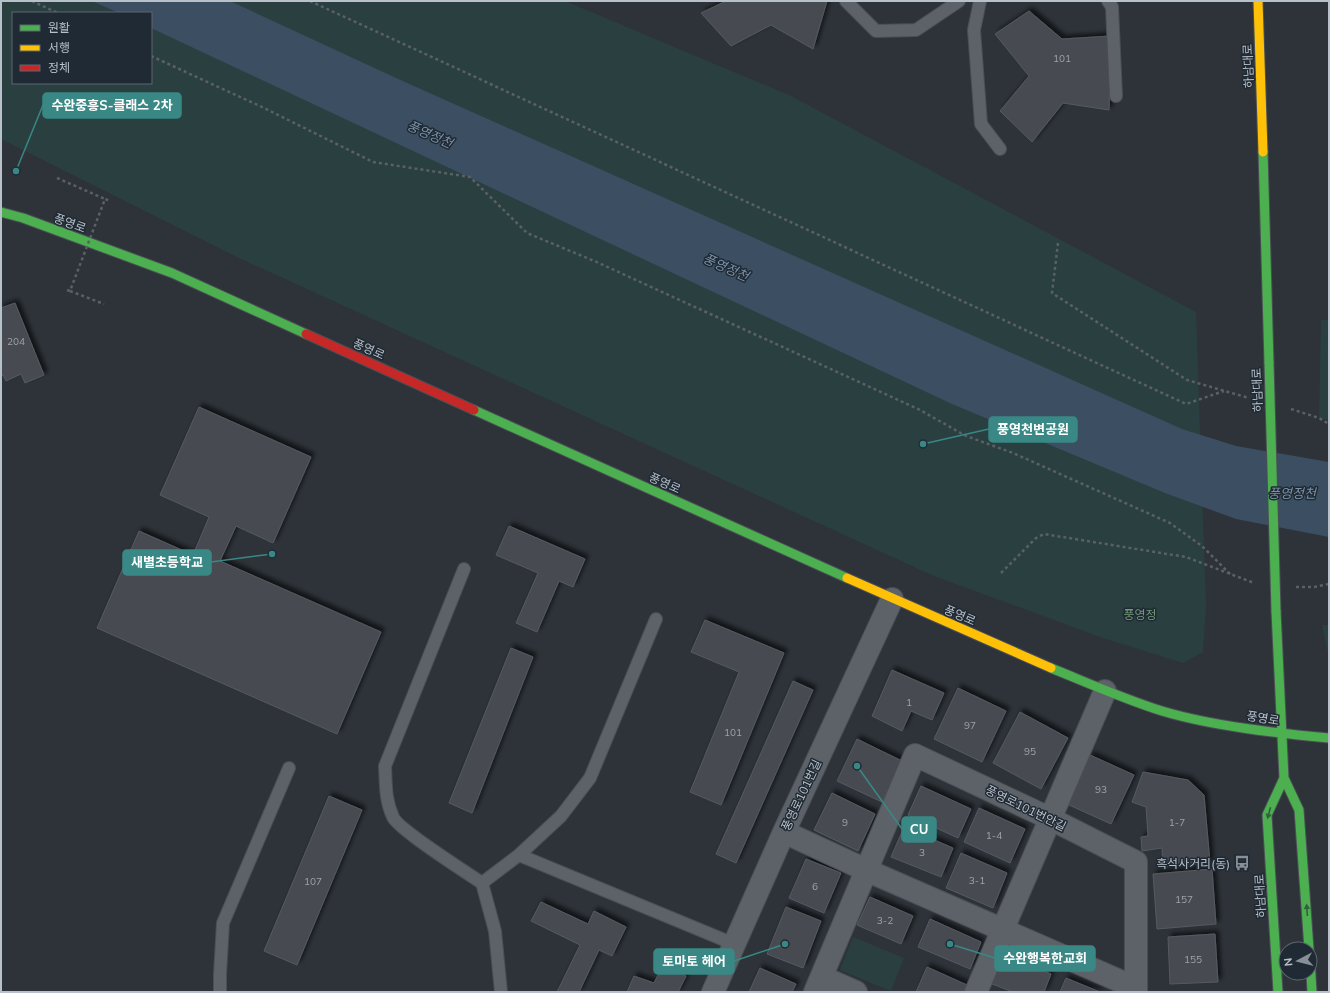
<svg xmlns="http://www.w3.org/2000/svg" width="1330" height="993" font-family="Mulish,'Noto Sans KR',sans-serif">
	<defs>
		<filter id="shadow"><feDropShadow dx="3.5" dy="-3.5" stdDeviation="2" flood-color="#0009"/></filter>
	</defs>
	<rect width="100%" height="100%" fill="#2d3339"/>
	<path fill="#2a3f40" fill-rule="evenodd" d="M1,1H565L791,96L1196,312L1206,607L1203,652L1183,663L1103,638L934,576L237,257L1,139ZM13,13H151V83H13Z
		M1321,320H1329V420L1319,418Z
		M1322,625H1329V657Z
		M853,937L904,958L891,991L840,970Z"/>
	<path fill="#3c4f62" d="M92,1H230L396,78L1182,429L1236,446L1329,462V537L1236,519L1165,493L952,404L151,28V13H119Z"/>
	<path fill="#464b51" stroke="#555a61" filter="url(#shadow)" d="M726,1H827L813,49L771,25L731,46L701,13Z
		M1029,11L1062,39L1111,36L1109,110L1063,103L1032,142L1000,111L1029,76L995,34Z
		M15,303L44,375L25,383L21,374L6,381L3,375L1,376V308Z
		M199,407L311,457L273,543L236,526L220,561L381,632L337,734L97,628L139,531L193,555L209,517L160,495Z
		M509,526L585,559L573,587L559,581L537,632L516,623L538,573L496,555Z
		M705,620L784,653L721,805L690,792L739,672L691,652Z
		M511,648L533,657L472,813L449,803Z
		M892,670L944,693L932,720L911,711L902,731L872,716Z
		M793,681L813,690L736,863L716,854Z
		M958,688L1006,711L982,762L934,739Z
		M1020,712L1068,738L1041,789L993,763Z
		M857,739L902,761L882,802L837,781Z
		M1090,755L1134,775L1111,824L1067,804Z
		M1143,772L1188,780L1204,795L1210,863L1163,867L1162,848L1142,851L1141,837L1148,836L1146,807L1132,802Z
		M921,786L971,809L958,838L908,815Z
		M832,793L875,814L858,851L814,830Z
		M329,796L362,810L297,965L264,951Z
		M979,808L1025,829L1010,863L964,842Z
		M904,827L953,848L941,877L891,857Z
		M961,853L1007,873L993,908L946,888Z
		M806,859L841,873L824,913L789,898Z
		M1212,869L1216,924L1157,929L1153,874Z
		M870,897L913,916L901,944L857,925Z
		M541,902L588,924L594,911L626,927L612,956L599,950L579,992H557L580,945L531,921Z
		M786,907L821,921L803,968L767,954Z
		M930,919L981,942L970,969L918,947Z
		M1215,934L1218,982L1170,984L1168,937Z
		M999,953L1051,974L1044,992H1013L987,982Z
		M663,965L686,976L678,992H627L634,976L654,983Z
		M927,967L967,985L963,992H916Z
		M760,968L796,984L792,992H749Z
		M1066,978L1100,992H1060Z"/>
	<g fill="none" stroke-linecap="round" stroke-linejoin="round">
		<g stroke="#4a4f54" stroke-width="14">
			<path id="lane" d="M846,1L876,31L916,30L959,1
				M980,1L974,30L981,124L1000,149
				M1108,1L1112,7L1116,96
				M464,569L385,766C386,784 385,800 393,817C398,829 467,873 482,883L495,931L501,992
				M519,855L734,944
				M482,883L519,855L561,816L590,778L656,619
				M220,992V974L223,923L289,768"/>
		</g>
		<g stroke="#4a4f54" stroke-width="24">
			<path id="street" d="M784,832L866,870L1136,988
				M822,977L856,992
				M713,992L784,832L892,599
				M815,992L915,755L1049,818L1136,862V992
				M976,992L1105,691"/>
		</g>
		<g stroke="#4a4f54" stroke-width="11">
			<path id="fast" d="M1263,152L1269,363
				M1,212L23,218L172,273L306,334
				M474,410L847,578
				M1276,611L1284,778L1299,810L1309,949
				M1051,668C1088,683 1124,699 1162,711C1212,726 1276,733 1329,738
				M1310,958L1312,992
				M1278,992L1267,815L1284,778"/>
		</g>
		<g stroke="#4a4f54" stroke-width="11">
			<path id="slow" d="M1258,1L1263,152
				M847,578L1051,668"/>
		</g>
		<g stroke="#4a4f54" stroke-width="11">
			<path id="jam" d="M306,334L474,410"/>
		</g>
		<path stroke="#5a6064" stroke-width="2.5" stroke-dasharray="3 3" stroke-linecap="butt" d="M32,1L58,13
			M310,1L1186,404L1224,391
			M151,56L260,106L373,162L470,177L527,233L599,263L920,410L966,436L1013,453L1170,523L1202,546L1231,575
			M57,178L105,199
			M1058,243L1052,293L1187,380L1249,398
			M70,291L104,304
			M1291,409L1319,418L1329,424
			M1001,573L1036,538L1044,534L1186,557L1254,583
			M1296,587H1314L1329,584"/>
		<use href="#lane" stroke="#5d6268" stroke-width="12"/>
		<use href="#street" stroke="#5d6268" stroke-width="22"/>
		<use href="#fast" stroke="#4caf50" stroke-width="9"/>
		<use href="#slow" stroke="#ffc107" stroke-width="9"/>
		<use href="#jam" stroke="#c62828" stroke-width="9"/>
		<g stroke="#4a4f54" stroke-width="11" stroke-linecap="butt">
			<path id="fast-bridge" d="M1269,363L1276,611"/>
		</g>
		<path stroke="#5a6064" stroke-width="2.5" stroke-dasharray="3 3" stroke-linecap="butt" d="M67,290L70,291L105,199L110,201"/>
		<use href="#fast-bridge" stroke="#4caf50" stroke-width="9"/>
	</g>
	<defs><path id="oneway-solid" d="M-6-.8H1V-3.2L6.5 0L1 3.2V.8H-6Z"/></defs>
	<g fill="#325f3f">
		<use href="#oneway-solid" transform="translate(1269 813) rotate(105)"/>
		<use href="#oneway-solid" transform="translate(1307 910) rotate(-94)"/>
	</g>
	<defs>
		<g id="bus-bare" transform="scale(1.2)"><path d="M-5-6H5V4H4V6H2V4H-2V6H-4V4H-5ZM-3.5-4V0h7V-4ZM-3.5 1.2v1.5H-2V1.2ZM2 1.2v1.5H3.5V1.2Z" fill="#878f97" stroke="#202a34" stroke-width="2.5" paint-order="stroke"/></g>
	</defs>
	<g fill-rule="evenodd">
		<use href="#bus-bare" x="1242" y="863"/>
	</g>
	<g text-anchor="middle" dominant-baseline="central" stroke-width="3" stroke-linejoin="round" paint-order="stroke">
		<g font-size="10" fill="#9ca3ab">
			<text x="1062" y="58">101</text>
			<text x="16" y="341">204</text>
			<text x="909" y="702">1</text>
			<text x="970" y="725">97</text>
			<text x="733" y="732">101</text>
			<text x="1030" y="751">95</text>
			<text x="1101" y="789">93</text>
			<text x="845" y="822">9</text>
			<text x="1177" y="822">1-7</text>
			<text x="994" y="835">1-4</text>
			<text x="922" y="852">3</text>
			<text x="977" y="880">3-1</text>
			<text x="313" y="881">107</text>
			<text x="815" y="886">6</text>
			<text x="1184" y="899">157</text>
			<text x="885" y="920">3-2</text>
			<text x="1193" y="959">155</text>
		</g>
		<g font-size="12" fill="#b8c0c9" stroke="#202a34">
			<text transform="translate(1248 66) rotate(-92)">하남대로</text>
			<text transform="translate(70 223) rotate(20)">풍영로</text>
			<text transform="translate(369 349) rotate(24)">풍영로</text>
			<text transform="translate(1257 390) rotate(-92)">하남대로</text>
			<text transform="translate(665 483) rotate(24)">풍영로</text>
			<text transform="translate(960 615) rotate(23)">풍영로</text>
			<text transform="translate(1263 718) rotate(9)">풍영로</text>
			<text transform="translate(801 795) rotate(-65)">풍영로101번길</text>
			<text transform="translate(1026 808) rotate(26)">풍영로101번안길</text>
			<text transform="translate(1260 896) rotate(-93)">하남대로</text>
		</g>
		<g font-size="12" fill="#709977" stroke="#202a34">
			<text x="1140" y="614">풍영정</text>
		</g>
		<g font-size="12" fill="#b8c0c9" stroke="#202a34" text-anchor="end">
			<text x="1230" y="863">흑석사거리(동)</text>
		</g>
		<g font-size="13" font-style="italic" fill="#7a92aa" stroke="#202a34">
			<text transform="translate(430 134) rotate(24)">풍영정천</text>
			<text transform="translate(726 267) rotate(24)">풍영정천</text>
			<text x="1292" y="493">풍영정천</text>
		</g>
	</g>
	<path fill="none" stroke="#398885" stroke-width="1.5" d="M16 171L43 105M923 444L989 429M272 554L211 562M857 766L902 829M950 944L995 958M785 944L734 961"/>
	<g fill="#398885" stroke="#202a34" stroke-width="1.5">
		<circle cx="16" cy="171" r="4"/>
		<circle cx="923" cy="444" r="4"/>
		<circle cx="272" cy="554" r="4"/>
		<circle cx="857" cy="766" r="4"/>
		<circle cx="950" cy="944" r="4"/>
		<circle cx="785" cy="944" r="4"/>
	</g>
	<g fill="#398885" stroke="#398885" stroke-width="1.5">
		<rect x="43" y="93" width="138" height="25" rx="4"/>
		<rect x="989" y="417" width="88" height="25" rx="4"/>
		<rect x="123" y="550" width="88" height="25" rx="4"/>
		<rect x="902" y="817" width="34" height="25" rx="4"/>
		<rect x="995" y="946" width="100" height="25" rx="4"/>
		<rect x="654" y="949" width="80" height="25" rx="4"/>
	</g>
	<g font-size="13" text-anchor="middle" font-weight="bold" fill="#fff">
		<text x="112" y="110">수완중흥S-클래스 2차</text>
		<text x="1033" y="434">풍영천변공원</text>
		<text x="167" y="567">새별초등학교</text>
		<text x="919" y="834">CU</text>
		<text x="1045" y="963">수완행복한교회</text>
		<text x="694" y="966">토마토 헤어</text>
	</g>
	<rect width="1330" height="993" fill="none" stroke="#b8c0c9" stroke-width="4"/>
	<rect x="12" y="12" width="140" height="72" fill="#202a34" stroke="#5d6670"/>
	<rect x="20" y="25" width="20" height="6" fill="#4caf50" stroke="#5d6670"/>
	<text x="48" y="32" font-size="12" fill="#b8c0c9">원활</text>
	<rect x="20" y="45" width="20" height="6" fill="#ffc107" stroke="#5d6670"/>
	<text x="48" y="52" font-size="12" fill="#b8c0c9">서행</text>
	<rect x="20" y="65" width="20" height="6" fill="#c62828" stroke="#5d6670"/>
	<text x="48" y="72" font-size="12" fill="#b8c0c9">정체</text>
	<g transform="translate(1298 961) rotate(263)"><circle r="19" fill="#202a34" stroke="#5d6670"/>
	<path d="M0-3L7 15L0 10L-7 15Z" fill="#878f97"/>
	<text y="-6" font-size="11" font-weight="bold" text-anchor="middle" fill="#b8c0c9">N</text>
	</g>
</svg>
